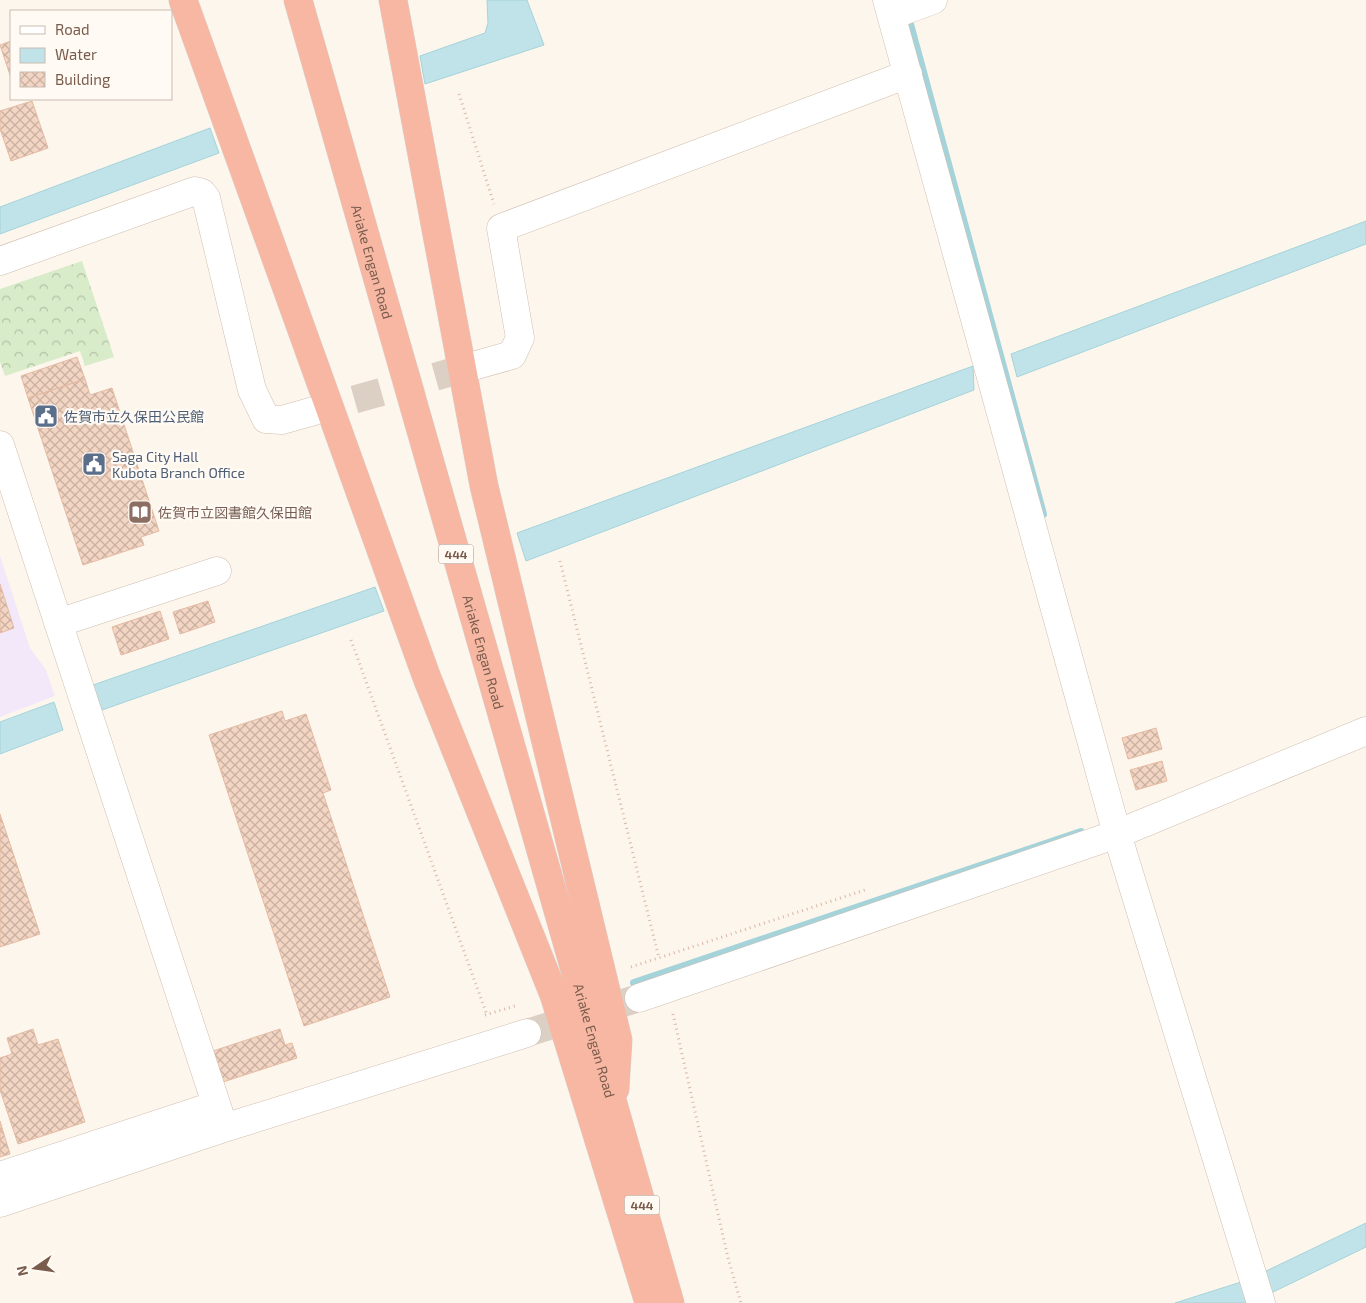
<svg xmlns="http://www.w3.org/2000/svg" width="1366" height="1303" font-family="'Exo 2','Noto Sans JP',sans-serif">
	<defs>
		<pattern id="forest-crowns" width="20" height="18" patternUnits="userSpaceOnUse" patternTransform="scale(1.25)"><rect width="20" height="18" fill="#d8ecc9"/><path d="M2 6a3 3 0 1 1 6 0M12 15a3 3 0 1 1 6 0" fill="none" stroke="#b4c2a5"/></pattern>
		<pattern id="building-cross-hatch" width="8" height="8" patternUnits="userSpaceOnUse" patternTransform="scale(1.25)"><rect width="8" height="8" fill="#f3d5c3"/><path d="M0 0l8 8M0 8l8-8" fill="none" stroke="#cab0a1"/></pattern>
	</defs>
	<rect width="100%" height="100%" fill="#fdf6ec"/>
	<path fill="#f3e8fa" d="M0,556L30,648L46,670L55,696L0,717Z"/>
	<path fill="url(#forest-crowns)" d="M82,261L114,357L85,366L80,351L5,376L0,362V289Z"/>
	<path fill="#bfe3e8" stroke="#a5d3da" d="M487,0H527L544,45L425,84L420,56L485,33L488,23Z
		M210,128L219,153L0,234V207Z
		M1366,221V244L1017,377L1011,354Z
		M973,366L974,390L526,561L517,533Z
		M375,587L384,611L102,710L93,685Z
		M54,702L63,730L0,754V722Z
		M1366,1223V1247L1269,1294L1262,1273Z
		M1241,1282L1247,1303H1175Z"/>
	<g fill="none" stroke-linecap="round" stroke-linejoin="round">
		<path stroke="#a5d3da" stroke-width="8" d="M910,24L1043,514
			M634,983L1081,832"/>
	</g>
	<path fill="url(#building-cross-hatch)" stroke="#e6bba3" d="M11,41V78L0,45Z
		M32,101L48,148L11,161L0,129V111Z
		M77,357L85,379L28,398L21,376Z
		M85,379L90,395L112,388L159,531L141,537L144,545L83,565L28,398Z
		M0,584L14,628L0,633Z
		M208,601L215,622L180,634L173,612Z
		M160,611L169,639L121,655L112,627Z
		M282,711L285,721L306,714L331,790L323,793L390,997L304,1026L209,735Z
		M1156,728L1162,749L1128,759L1122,738Z
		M1162,761L1167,781L1136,790L1130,770Z
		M0,814L40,934L0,947Z
		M33,1029L38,1045L58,1039L85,1122L18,1144L0,1090V1058L12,1054L7,1038Z
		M280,1029L285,1045L292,1043L297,1058L223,1082L213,1051Z
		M0,1121L10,1154L0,1157Z"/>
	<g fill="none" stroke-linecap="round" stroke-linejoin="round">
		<path stroke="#dcd0c4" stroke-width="28" stroke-dasharray="28 14" stroke-linecap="butt" d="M314,411L473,366
			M527,1033L639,998"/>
		<g stroke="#d1beb0" stroke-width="29">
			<path id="minor" d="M887,0L1117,834L1261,1303
				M892,15L933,0
				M0,261L195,191L202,193L206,198L252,390L266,419L282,420L314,411
				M473,366L512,355L520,338L501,228L908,74
				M0,445L224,1128
				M58,623L217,571
				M639,998L1117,834L1366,731
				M0,1176L216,1105
				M0,1203L224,1128L527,1033"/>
		</g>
		<g stroke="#dad1cd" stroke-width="29">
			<g id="highway">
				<path d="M183,0L427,678L554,995L649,1303"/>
				<path id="s1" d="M298,0L670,1303"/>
				<path d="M393,0L484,486L618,1040L615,1089"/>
			</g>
		</g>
		<path stroke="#d9b8a5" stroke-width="3" stroke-dasharray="1 4" stroke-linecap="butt" d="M459,94L494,204
			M560,561L659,958
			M351,640L487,1015
			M631,967L868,889
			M673,1014L728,1258L741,1303
			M485,1015L518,1005"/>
		<use href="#minor" stroke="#fff" stroke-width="28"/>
		<use href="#highway" stroke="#f7b7a3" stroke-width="28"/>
	</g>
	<defs>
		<g id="civic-square" transform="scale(1.25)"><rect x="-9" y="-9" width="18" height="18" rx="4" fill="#5c6f8a" stroke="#fffaf3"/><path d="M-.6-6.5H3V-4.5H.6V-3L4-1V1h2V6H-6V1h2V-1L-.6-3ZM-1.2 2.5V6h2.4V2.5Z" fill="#fff"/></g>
		<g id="library-square" transform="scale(1.25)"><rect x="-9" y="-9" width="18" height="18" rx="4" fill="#8d6e63" stroke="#fffaf3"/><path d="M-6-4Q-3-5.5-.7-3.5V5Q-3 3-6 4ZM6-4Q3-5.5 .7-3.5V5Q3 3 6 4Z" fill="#fff"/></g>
	</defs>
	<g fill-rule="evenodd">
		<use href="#civic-square" x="46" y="416"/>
		<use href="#civic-square" x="94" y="464"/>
		<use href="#library-square" x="140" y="512"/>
	</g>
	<g text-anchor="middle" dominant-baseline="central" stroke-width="4.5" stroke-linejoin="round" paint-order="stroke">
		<g fill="#fffaf3" stroke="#a28b7f" stroke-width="1">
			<rect x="438.5" y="544.5" width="35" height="19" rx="4"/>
			<rect x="624.5" y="1195.5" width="35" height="19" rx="4"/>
		</g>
		<g font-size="12" font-weight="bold" fill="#7a5c4d">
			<text x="456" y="554">444</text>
			<text x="642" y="1205">444</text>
		</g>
		<g font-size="14" fill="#7a5c4d" stroke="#fffaf3">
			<text stroke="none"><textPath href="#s1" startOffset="272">Ariake Engan Road</textPath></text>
			<text stroke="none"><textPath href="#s1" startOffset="678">Ariake Engan Road</textPath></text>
			<text stroke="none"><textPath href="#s1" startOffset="1082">Ariake Engan Road</textPath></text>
		</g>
		<g font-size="14" fill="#4e5e75" stroke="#fffaf3" text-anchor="start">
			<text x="64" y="416">佐賀市立久保田公民館</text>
			<text x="112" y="456">Saga City Hall<tspan x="112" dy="16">Kubota Branch Office</tspan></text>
		</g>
		<g font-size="14" fill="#785e54" stroke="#fffaf3" text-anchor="start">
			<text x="158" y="512">佐賀市立図書館久保田館</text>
		</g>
	</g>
	<rect x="10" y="10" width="162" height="90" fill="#fffaf3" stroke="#cabbb1"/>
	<rect x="20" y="26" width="25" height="8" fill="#ffffff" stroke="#cabbb1"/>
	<text x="55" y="35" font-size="15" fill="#7a5c4d">Road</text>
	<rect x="20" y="48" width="25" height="15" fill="#bfe3e8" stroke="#cabbb1"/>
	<text x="55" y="60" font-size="15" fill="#7a5c4d">Water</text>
	<rect x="20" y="72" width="25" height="15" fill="url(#building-cross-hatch)" stroke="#cabbb1"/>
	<text x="55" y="85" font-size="15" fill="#7a5c4d">Building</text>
	<g transform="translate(35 1268) rotate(257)" stroke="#fffaf3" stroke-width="4" paint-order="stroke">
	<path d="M0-4L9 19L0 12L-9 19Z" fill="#7a5c4d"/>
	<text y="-8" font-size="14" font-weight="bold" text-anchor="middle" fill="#7a5c4d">N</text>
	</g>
</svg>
